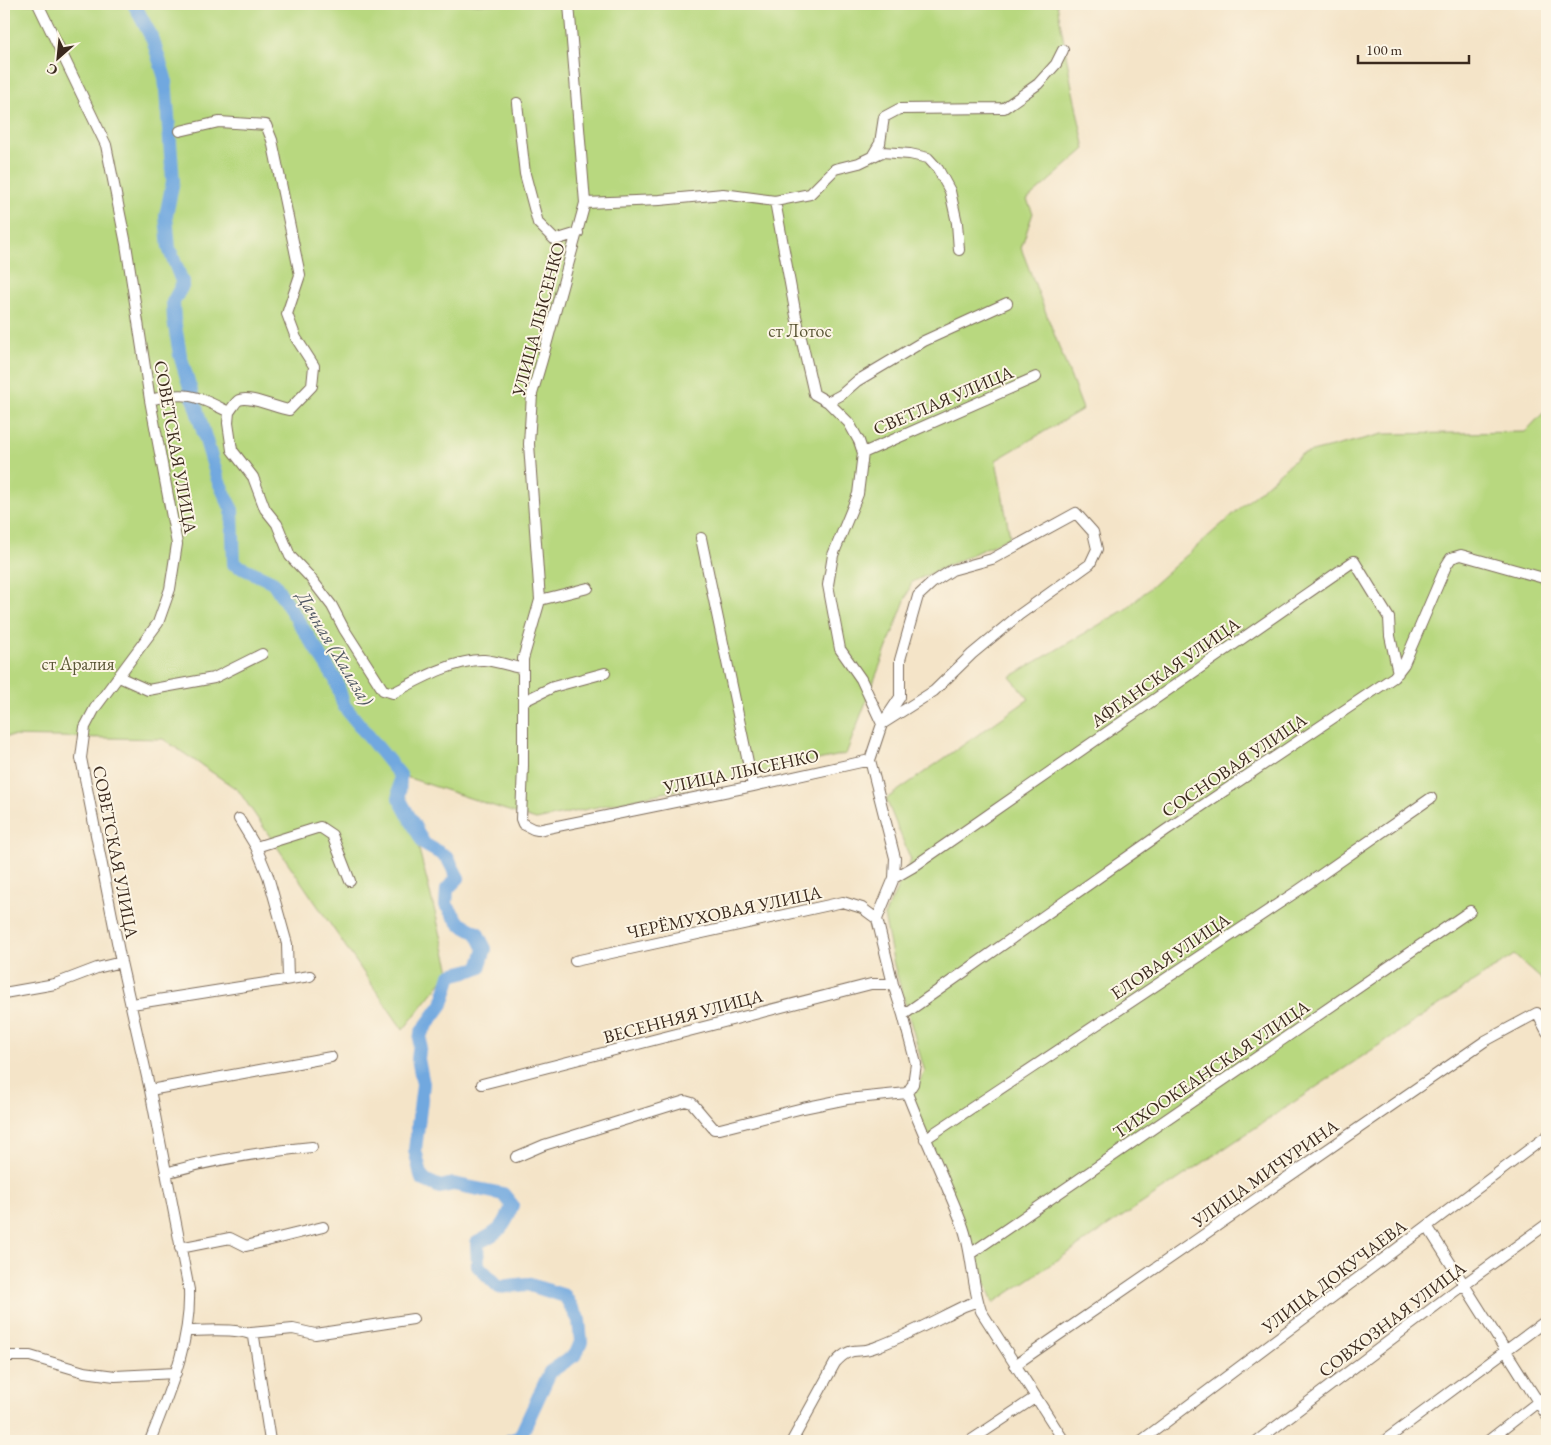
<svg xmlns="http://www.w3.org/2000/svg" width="1551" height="1445" font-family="'EB Garamond',serif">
	<rect width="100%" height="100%" fill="#fcf5e5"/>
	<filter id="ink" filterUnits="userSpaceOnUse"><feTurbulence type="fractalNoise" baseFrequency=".02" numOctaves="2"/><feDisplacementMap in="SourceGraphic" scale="10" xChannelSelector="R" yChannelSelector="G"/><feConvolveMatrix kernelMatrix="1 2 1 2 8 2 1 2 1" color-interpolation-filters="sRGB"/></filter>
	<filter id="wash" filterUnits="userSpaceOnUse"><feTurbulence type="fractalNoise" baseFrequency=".0096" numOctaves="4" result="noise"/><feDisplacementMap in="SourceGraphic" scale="20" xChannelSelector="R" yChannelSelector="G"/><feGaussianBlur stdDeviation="1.12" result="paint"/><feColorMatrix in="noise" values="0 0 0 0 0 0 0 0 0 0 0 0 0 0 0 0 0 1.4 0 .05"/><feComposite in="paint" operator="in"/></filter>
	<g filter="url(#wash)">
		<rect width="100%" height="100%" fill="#f4e4c8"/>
		<path fill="#b8d87f" stroke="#7a814e" d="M4,4H1057L1072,87L1085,149L1027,200L1033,213L1021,248L1083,409L996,460L1010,537L912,582L846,754L536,820L400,775L450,971L403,1030L238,790L163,739L4,736Z
			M1547,409V984L1514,955L993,1303L974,1251L909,1098L925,1072L894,965L884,916L911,860L886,799L1029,699L1010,677L1126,609L1300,455L1383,434L1525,432Z"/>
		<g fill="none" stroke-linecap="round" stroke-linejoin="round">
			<path stroke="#71a8df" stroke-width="14" d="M134,4L153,40L165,78L173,181L166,216L169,248L183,284L173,302L174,320L180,355L218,480L232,510L234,564L273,582L336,680L344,706L400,775L399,798L424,844L447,857L458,878L447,889L446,905L460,924L477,933L485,949L479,968L451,975L442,1004L421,1033L418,1059L423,1084L415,1150L422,1179L440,1187L453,1184L503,1194L512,1205C505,1228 499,1232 477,1243L478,1266L499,1287L527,1284L565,1296L579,1320L581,1342L576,1354L550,1372L520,1437L509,1441"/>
		</g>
	</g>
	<g filter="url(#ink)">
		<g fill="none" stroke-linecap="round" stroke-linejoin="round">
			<g stroke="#7c6b5a" stroke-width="12">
				<path id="minor" d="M38,4L106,145L126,244L150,400L177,544L170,589L158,623L95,708L85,727L81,758L121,962L150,1090L189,1290C191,1343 169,1392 150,1441
					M569,4L585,203L542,360L532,394L529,444L540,600L523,659V765L521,819L523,824L533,829L538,830L753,786L870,760L895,858L894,878L877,919L893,984L903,1015L916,1064L913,1084L907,1093C924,1137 945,1180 962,1224C973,1252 971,1283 981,1311L1064,1441
					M517,103L525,174L538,223L555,240L578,233
					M180,131L219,122L266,125L272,140L300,275L287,314L296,338L314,366L312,386L289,410C275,408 250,395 239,400C235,402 232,409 229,412
					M873,155L880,143L884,117L899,109L1004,108L1038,84L1056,64L1063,50
					M775,201L796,316L814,394L828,402L849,423L859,441L863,453L858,494L833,555L828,585L840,649L861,679L882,724L870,760
					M585,203L660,200L723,194L775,201L810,194L835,169L859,163L882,152L910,154L928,158L938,169L950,191L957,223L959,250
					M150,400C188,390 196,396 229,412L228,423L232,450L253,477L265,509L277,524L290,556L309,576L332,606L344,629L383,690L393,693C418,680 455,659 484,660C497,661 510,666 523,669
					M828,402L841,395L857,381L924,341L1007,303
					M863,453L1036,377
					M1076,513L1093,532L1097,549L1090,564L1019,615L972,654L934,691L882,724L900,697V660L918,596L932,583L952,570L992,559Z
					M701,538L753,786
					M540,600L588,588
					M119,677L148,690L214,678L262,654
					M524,701L553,687L605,673
					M239,819L256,847L268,876L287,944L288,979
					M256,847L320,827L332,835L350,881
					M894,878L913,867L1354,561L1389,618L1390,636L1398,673
					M575,961L843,902L862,908L877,919
					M4,993L55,984L97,968L121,962
					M132,1004L310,976
					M903,1015L1166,830L1394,677L1404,664L1446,566L1451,558L1461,555L1547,579
					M482,1084L871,984H893
					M150,1090L331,1057
					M925,1139L1299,890L1431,798
					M516,1157L544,1145L685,1101L692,1103L714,1129H720L803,1108L847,1099L907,1093
					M166,1173C213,1159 263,1152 312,1147
					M1427,1226L1547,1416
					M180,1248L230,1238L246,1246L323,1227
					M970,1254L1470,911
					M187,1331C201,1331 245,1327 254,1337L270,1441
					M251,1333L293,1329L315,1334L413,1319
					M4,1356H30L84,1372L115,1376L176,1373
					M1015,1365L1485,1041L1537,1013L1547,1032
					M792,1441L835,1363C852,1344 857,1355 876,1347C906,1336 935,1320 964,1306L978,1301
					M970,1441L1036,1397
					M1141,1441L1547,1136
					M1257,1441L1463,1285L1547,1224
					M1384,1441L1547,1320
					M1488,1441L1547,1395"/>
			</g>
			<use href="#minor" stroke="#fff" stroke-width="10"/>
		</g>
	</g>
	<g text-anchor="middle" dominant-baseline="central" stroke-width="4" stroke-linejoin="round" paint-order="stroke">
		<g font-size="18" fill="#3b2a1e" stroke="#fcf5e5">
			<text transform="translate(538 319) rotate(-75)">УЛИЦА ЛЫСЕНКО</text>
			<text transform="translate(943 400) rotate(-23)">СВЕТЛАЯ УЛИЦА</text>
			<text transform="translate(176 447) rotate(80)">СОВЕТСКАЯ УЛИЦА</text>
			<text transform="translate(1165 672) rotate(-35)">АФГАНСКАЯ УЛИЦА</text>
			<text transform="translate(1234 765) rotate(-34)">СОСНОВАЯ УЛИЦА</text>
			<text transform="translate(741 771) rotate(-12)">УЛИЦА ЛЫСЕНКО</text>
			<text transform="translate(116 852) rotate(79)">СОВЕТСКАЯ УЛИЦА</text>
			<text transform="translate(724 912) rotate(-12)">ЧЕРЁМУХОВАЯ УЛИЦА</text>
			<text transform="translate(1170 956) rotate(-34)">ЕЛОВАЯ УЛИЦА</text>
			<text transform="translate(683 1016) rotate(-15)">ВЕСЕННЯЯ УЛИЦА</text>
			<text transform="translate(1211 1069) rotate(-34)">ТИХООКЕАНСКАЯ УЛИЦА</text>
			<text transform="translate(1265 1173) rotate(-35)">УЛИЦА МИЧУРИНА</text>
			<text transform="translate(1334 1276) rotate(-37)">УЛИЦА ДОКУЧАЕВА</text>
			<text transform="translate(1392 1319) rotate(-37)">СОВХОЗНАЯ УЛИЦА</text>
		</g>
		<g font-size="18" fill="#5a5636" stroke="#fcf5e5">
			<text x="800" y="330">ст Лотос</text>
			<text x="78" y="663">ст Аралия</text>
		</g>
		<g font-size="19" font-style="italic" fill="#4e5662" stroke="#fcf5e5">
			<text transform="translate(335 648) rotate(59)">Дачная (Халаза)</text>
		</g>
	</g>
	<rect width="1551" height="1445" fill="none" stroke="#fcf5e5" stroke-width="20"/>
	<g transform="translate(58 58) rotate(207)" stroke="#fcf5e5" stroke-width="4" paint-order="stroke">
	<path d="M0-4L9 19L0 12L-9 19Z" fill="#3b2a1e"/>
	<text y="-8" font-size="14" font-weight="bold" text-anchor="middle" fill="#3b2a1e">С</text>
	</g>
	<path d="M1358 55v8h111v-8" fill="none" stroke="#3b2a1e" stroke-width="2.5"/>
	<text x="1366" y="55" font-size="15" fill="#3b2a1e" stroke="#fcf5e5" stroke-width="4" paint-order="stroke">100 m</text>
</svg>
